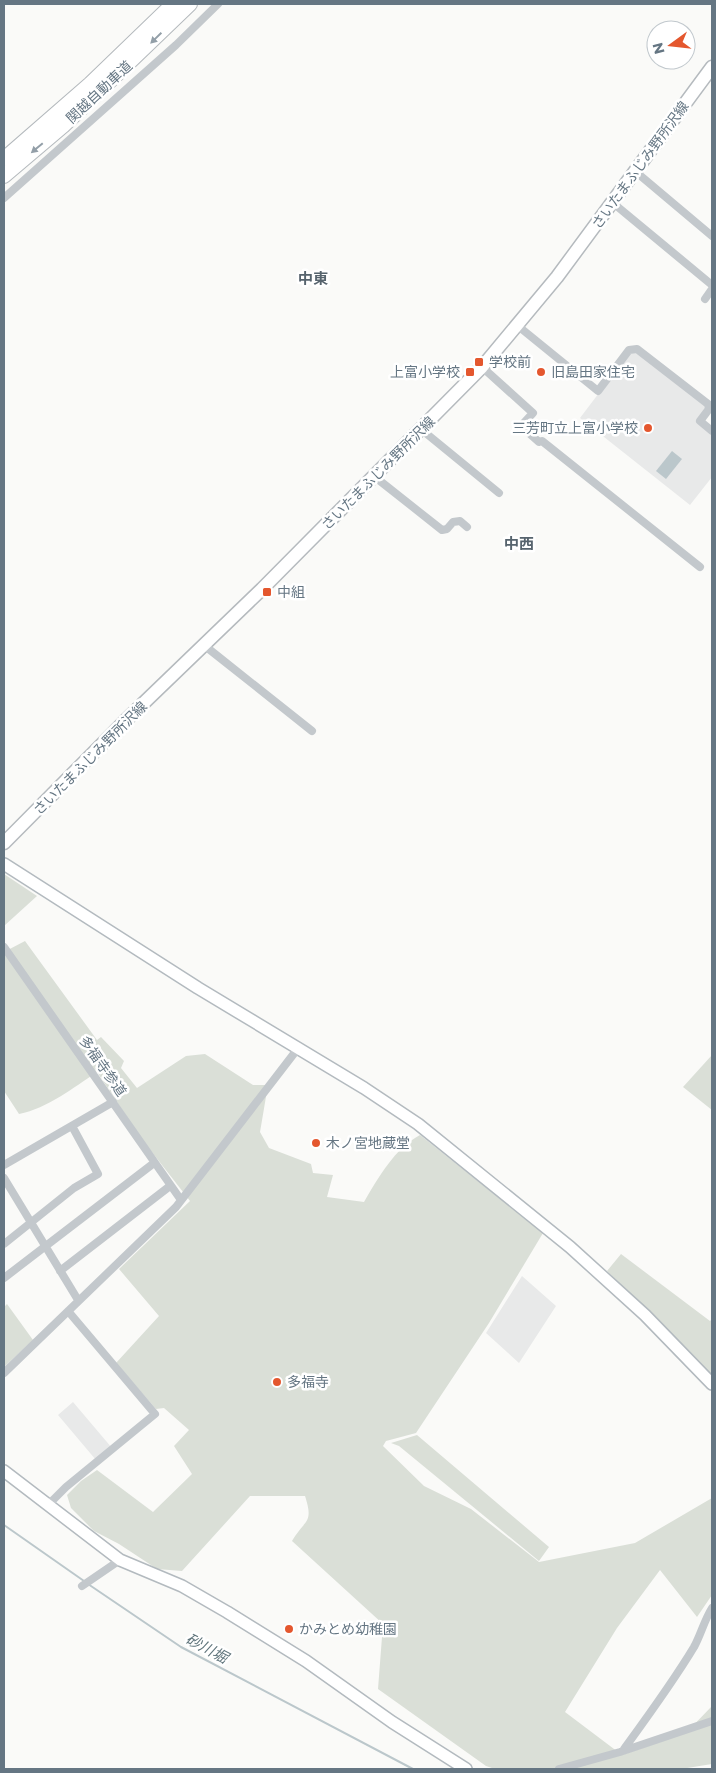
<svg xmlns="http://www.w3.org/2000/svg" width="716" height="1773" font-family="Montserrat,'Noto Sans JP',sans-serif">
	<rect width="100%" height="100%" fill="#fafaf8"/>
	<path fill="#e8e9e9" d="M637,351L706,405L707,409L697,422L712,434V477L690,505L580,418L630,352Z
		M522,1276L556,1306L519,1363L486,1333Z
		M73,1402L112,1448L96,1460L58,1415Z"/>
	<path fill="#dadfd7" d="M4,874L37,896L4,926Z
		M25,941L97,1040L101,1037L124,1061L121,1068L137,1088L186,1056L205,1054L253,1085H268L260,1132L269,1148L311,1164L313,1173L333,1175L327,1197L364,1202C378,1178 395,1148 420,1135L543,1233L489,1323L416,1433L386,1441L383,1446L424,1486L471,1509L539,1562L635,1543L712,1498V1595L697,1617L660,1570L617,1628L565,1712L622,1755L686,1733L712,1706V1764L681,1769H495L486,1766L378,1689L383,1624L292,1541C305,1519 314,1524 305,1496H250L182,1571L157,1569L119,1544L94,1531L71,1508L67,1495L81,1481L97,1470L153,1512L192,1474L174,1446L189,1430L164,1408L156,1409L116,1363L159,1316L119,1269L190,1201L141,1138L97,1072C73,1088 48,1108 19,1114L4,1091V952Z
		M712,1055V1110L683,1087Z
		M621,1254L710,1321L712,1319V1376L607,1271Z
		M7,1304L33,1340L4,1367V1307Z
		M417,1435L549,1547L539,1561L399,1446L391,1443Z"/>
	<path fill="#bbc7cb" d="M672,451L682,459L666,479L656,471Z"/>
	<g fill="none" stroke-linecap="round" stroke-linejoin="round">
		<path stroke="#bbc7cb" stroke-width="2" d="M4,1525L84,1581
			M88,1584L181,1647L413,1769"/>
		<g stroke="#b3babf" stroke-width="14">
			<path id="secondary" d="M4,864L198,988L364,1088L418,1124L570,1247L645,1315L712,1384
				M4,1471L120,1560L182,1586L227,1612L306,1661L392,1722L466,1769"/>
		</g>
		<g stroke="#b5babe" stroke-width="15">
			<path id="primary" d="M4,843L125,721L262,589L482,367L557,277L712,67"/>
		</g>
		<g stroke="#b4b9bd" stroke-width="16">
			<path id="highway" d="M4,159L90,84L173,4
				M4,176L63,126L190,4"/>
		</g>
		<path stroke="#c3c8cc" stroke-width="8" d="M636,172L712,236
			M4,198L176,45L218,4
			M613,203L712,285
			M705,299L712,289
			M518,326L598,391L629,350L637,349L708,404L709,409L700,421L712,431
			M482,367L533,413L521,426L539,442L542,441L700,567
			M422,430L499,493
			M375,477L442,530L447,529L453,522L460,521L467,527
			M205,646L312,731
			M4,947L181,1200
			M4,1165L113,1102
			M4,1178L78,1300
			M4,1244L74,1188L98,1174L72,1126
			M60,1271L170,1186
			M4,1278L154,1163
			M4,1373L176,1207L299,1047
			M49,1504L66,1487L155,1414L68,1311
			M82,1586L120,1560
			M624,1749C648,1716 673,1682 694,1647C701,1634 704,1621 712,1608
			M559,1769L620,1752L712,1721"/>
		<use href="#secondary" stroke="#fff" stroke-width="11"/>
		<use href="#primary" stroke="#fff" stroke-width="12"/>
		<use href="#highway" stroke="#fff" stroke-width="14"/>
	</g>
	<defs><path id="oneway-solid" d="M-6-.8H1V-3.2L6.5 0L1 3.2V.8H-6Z" transform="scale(1.25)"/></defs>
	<g fill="#939fa8">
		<use href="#oneway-solid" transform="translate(156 38) rotate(136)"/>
		<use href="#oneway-solid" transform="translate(37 148) rotate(140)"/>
	</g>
	<g fill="#e4572e" stroke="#fff" stroke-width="2">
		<rect x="474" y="357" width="10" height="10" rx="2.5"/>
		<rect x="465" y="367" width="10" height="10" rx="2.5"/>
		<circle cx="541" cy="372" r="5"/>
		<circle cx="648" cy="428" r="5"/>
		<rect x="262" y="587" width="10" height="10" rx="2.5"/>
		<circle cx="316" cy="1143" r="5"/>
		<circle cx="277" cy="1382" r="5"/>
		<circle cx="289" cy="1629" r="5"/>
	</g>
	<g text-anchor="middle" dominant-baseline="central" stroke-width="5" stroke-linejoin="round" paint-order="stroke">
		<g font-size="14" fill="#657683" stroke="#fff">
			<text transform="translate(99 92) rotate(-43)">関越自動車道</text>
			<text transform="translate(640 165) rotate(-54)">さいたまふじみ野所沢線</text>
			<text transform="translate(378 473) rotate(-45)">さいたまふじみ野所沢線</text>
			<text transform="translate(90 758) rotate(-45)">さいたまふじみ野所沢線</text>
			<text transform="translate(103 1066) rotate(55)">多福寺参道</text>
		</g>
		<g font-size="14" fill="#657683" stroke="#fff" text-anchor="start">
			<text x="489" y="362">学校前</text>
			<text x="460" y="372" text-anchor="end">上富小学校</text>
			<text x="551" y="372">旧島田家住宅</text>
			<text x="638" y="428" text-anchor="end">三芳町立上富小学校</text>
			<text x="277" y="592">中組</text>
			<text x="326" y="1143">木ノ宮地蔵堂</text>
			<text x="287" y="1382">多福寺</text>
			<text x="299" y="1629">かみとめ幼稚園</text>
		</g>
		<g font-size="15" font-weight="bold" fill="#57646e" stroke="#fff">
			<text x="313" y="278">中東</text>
			<text x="519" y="543">中西</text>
		</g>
		<g font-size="15" font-style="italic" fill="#60757c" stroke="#fff">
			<text transform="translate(207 1648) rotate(28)">砂川堀</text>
		</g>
	</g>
	<rect width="716" height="1773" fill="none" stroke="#657683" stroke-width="10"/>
	<g transform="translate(671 45) rotate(255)"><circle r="24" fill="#ffffff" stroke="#c1c8cd"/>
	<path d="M0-4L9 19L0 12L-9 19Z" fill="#e4572e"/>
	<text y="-8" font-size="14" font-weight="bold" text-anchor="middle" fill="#657683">N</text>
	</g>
</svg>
